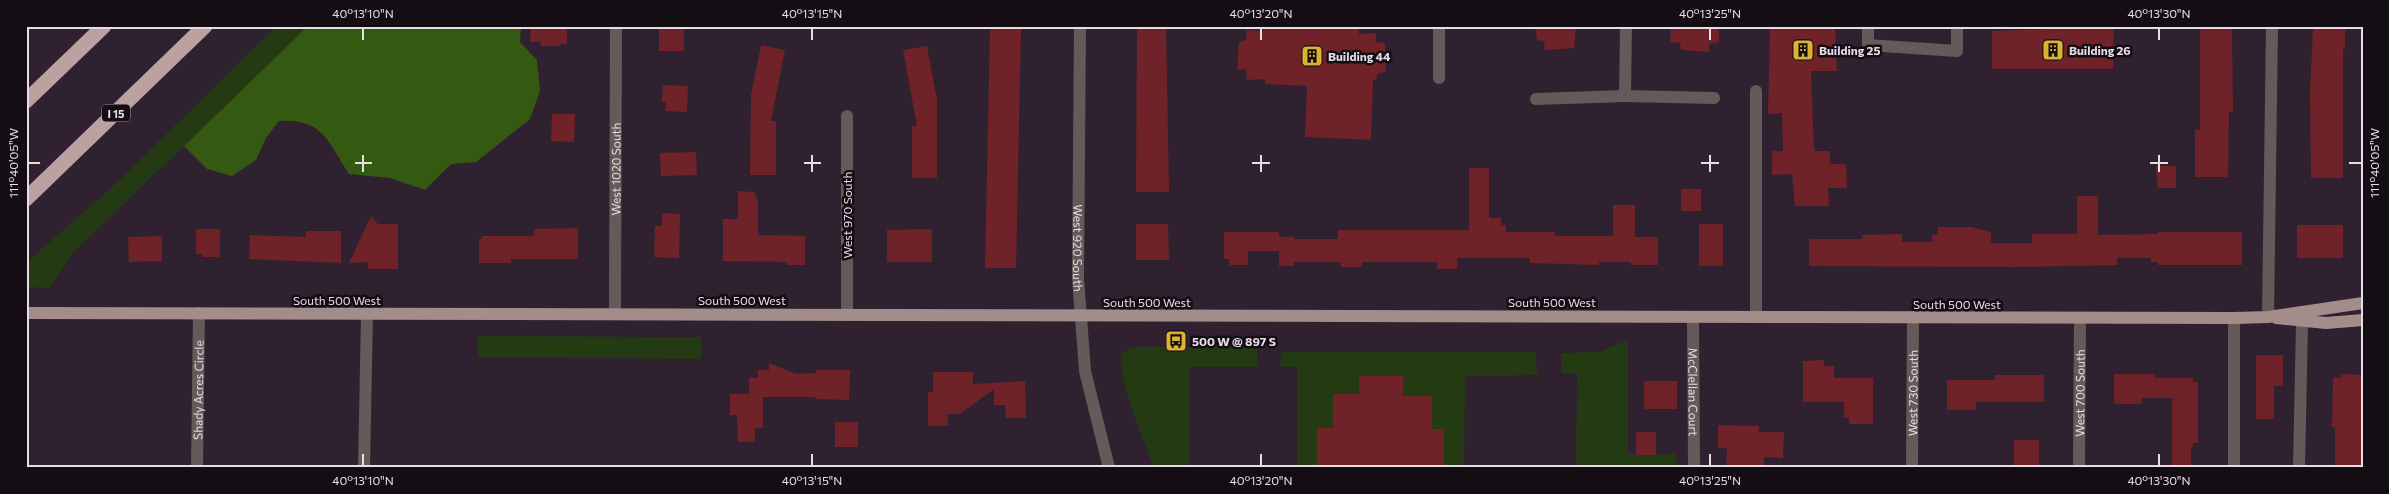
<svg xmlns="http://www.w3.org/2000/svg" width="2389" height="494" font-family="Commissioner,sans-serif">
	<rect width="100%" height="100%" fill="#2f212f"/>
	<path fill="#243a12" d="M277,26H308L73,253L49,288L26,287V263L111,188Z
		M478,336L701,337V359L478,357Z
		M1628,340V453L1676,454L1677,468H1576L1577,373H1561V353L1599,352Z
		M1139,347H1257V367H1189V468H1154C1147,448 1114,371 1122,355C1125,349 1132,348 1139,347Z
		M1282,352H1536L1537,375L1465,376L1464,468H1297V367H1280Z"/>
	<path fill="#345a12" d="M308,26H521L520,42L537,60L540,91L530,119L476,162L451,164L425,190L390,178L349,174C327,141 324,119 279,121L266,138L256,160L232,176L207,169L184,146Z"/>
	<path fill="#6f2328" d="M531,26H567V44H560V46H540L541,42H530Z
		M659,26H684V51H659Z
		M990,26H1021L1016,268H985Z
		M1137,26H1166L1169,192H1136Z
		M1263,26L1359,29V34L1376,33V42L1385,43L1386,72L1378,73L1376,80H1373L1371,140L1305,137L1307,86L1265,84V79L1247,80L1246,69L1237,70L1239,42L1246,40L1247,30L1263,31Z
		M1535,26H1576L1574,48L1545,50L1544,41L1537,40Z
		M1671,26H1719V42L1709,44V52L1681,50L1680,43L1670,42Z
		M2200,26H2221V29H2232L2233,112H2229L2228,177H2195V130H2200Z
		M2323,26H2345V49H2343V178H2311L2310,93L2313,29H2323Z
		M2114,27L2113,69H1992V31Z
		M1770,29H1835L1837,71H1811L1814,151H1830V164H1846L1847,188H1828L1829,206H1795L1792,174L1772,175V151H1783L1782,113L1768,114Z
		M761,45L785,50L771,121H776V175H750L751,95Z
		M927,46L937,100V178H912V126H917L903,50Z
		M663,85L688,86L687,112L665,111L666,102H662Z
		M552,114H575L574,142L551,141Z
		M696,152L697,175L661,176L660,153Z
		M2156,166H2176V188H2158Z
		M1469,168H1489V218H1501V225H1506V232H1555V236H1613V205H1635V237H1658V265H1631V262H1599V265L1530,263V258H1457V269H1437V262H1362V267H1341V263L1338,262H1294V266H1279V251H1248V265H1229V259H1224V232H1279V237H1294V239H1338V230H1469Z
		M1681,189H1701V211H1681Z
		M738,191L754,192L758,201V235L805,236V265H787V262L723,261V219H738Z
		M2077,196H2098V235L2158,234V232H2242V265H2158V262H2151V258H2117V265L2015,267L1809,266V239H1862V235L1902,234V242H1932V235H1938V227H1971L1991,232V243H2032V234H2077Z
		M662,213L680,214L679,258L654,257L655,226H662Z
		M371,216L378,224H398V269H368V262L349,263Z
		M1136,224H1168L1169,260H1136Z
		M1699,224H1723V266H1699Z
		M2297,225H2343V258H2297Z
		M578,228V259H511V263H479V239H482V236H534V229Z
		M196,229H220V257H202V254H196Z
		M932,229V262H887V230Z
		M306,231H341V263L249,259L250,235L306,237Z
		M162,236V261L129,262L128,237Z
		M2256,355H2283V386H2274V419H2256Z
		M1824,360V366H1834V378H1873V424H1849V418H1844V402H1803V361Z
		M769,363L796,374L816,373V370H850L849,400L815,399L816,397H763V428H755V442H738L737,415H730V394H749V378H758V370H769Z
		M933,372H973V384L1025,381L1026,418H1006L1005,405H994V389L960,414H948V426H928V392H933Z
		M2114,374H2155V378H2193V382H2198V443H2193V447H2191V468H2172V398H2142V404H2114Z
		M2341,374L2363,375V468H2335V427H2332L2333,378H2341Z
		M1995,375H2044V402H1976V410H1947V380H1995Z
		M1359,376H1403V396H1432V429H1444V468H1317V428H1333V394H1359Z
		M1644,381H1677V409H1644Z
		M835,422H858V447H835Z
		M1718,425L1759,426V432H1784L1783,458L1764,457V468H1726L1727,448H1718Z
		M1636,432H1656V455H1636Z
		M2014,440H2039V468H2014Z"/>
	<g fill="none" stroke-linecap="round" stroke-linejoin="round">
		<g stroke="#655a5a" stroke-width="12">
			<path id="s1" d="M1080,26L1078,278L1085,371L1109,468"/>
			<path d="M1626,26L1625,96L1714,98"/>
			<path d="M1868,26V45L1957,51V26"/>
			<path d="M1439,78V26"/>
			<path d="M1536,99L1625,96"/>
			<path id="s2" d="M615,313L616,26"/>
			<path d="M847,314V116"/>
			<path d="M1756,316V91"/>
			<path id="s3" d="M1693,317L1694,468"/>
			<path d="M2268,317L2272,26"/>
			<path d="M2234,318V468"/>
			<path id="s4" d="M197,468L199,313"/>
			<path d="M364,468L367,314"/>
			<path id="s5" d="M1912,468L1913,317"/>
			<path id="s6" d="M2079,468L2080,318"/>
			<path d="M2299,468L2302,322"/>
		</g>
		<path stroke="#a38d8b" stroke-width="12" d="M26,313L2234,318L2268,317L2363,303
			M2276,318L2326,323L2363,320"/>
		<path stroke="#bba19f" stroke-width="15" d="M26,101L104,26
			M26,199L205,26"/>
	</g>
	<path fill="none" stroke="#e6dde6" stroke-width="2" d="M363,28V40M812,28V40M1261,28V40M1710,28V40M2159,28V40M363,155V172M812,155V172M1261,155V172M1710,155V172M2159,155V172M28,163H40M355,163H372M804,163H821M1252,163H1270M1701,163H1719M2150,163H2168M2349,163H2362M363,454V466M812,454V466M1261,454V466M1710,454V466M2159,454V466"/>
	<defs>
		<g id="building-square" transform="scale(1.125)"><rect x="-9" y="-9" width="18" height="18" rx="4" fill="#dbb233" stroke="#140d14"/><path d="M-4-6H4V6H1V3H-1V6H-4ZM-2.5-4.3h1.7v1.8h-1.7ZM.8-4.3h1.7v1.8H.8ZM-2.5-1h1.7V.8h-1.7ZM.8-1h1.7V.8H.8Z" fill="#111"/></g>
		<g id="bus-square" transform="scale(1.125)"><rect x="-9" y="-9" width="18" height="18" rx="4" fill="#dbb233" stroke="#140d14"/><path d="M-5-6H5V4H4V6H2V4H-2V6H-4V4H-5ZM-3.5-4V0h7V-4ZM-3.5 1.2v1.5H-2V1.2ZM2 1.2v1.5H3.5V1.2Z" fill="#111"/></g>
	</defs>
	<g fill-rule="evenodd">
		<use href="#building-square" x="1803" y="50"/>
		<use href="#building-square" x="2053" y="50"/>
		<use href="#building-square" x="1312" y="56"/>
		<use href="#bus-square" x="1176" y="341"/>
	</g>
	<g text-anchor="middle" dominant-baseline="central" stroke-width="5" stroke-linejoin="round" paint-order="stroke">
		<rect fill="#140d14" stroke="#a79fa7" stroke-width="1" x="102" y="104.5" width="28" height="17" rx="4"/>
		<g font-size="11" font-weight="bold" fill="#e6dde6">
			<text x="116" y="113">I 15</text>
		</g>
		<g font-size="12" font-weight="bold" fill="#e6dde6" stroke="#140d14" text-anchor="start">
			<text x="1819" y="50">Building 25</text>
			<text x="2069" y="50">Building 26</text>
			<text x="1328" y="56">Building 44</text>
			<text x="1192" y="341">500 W @ 897 S</text>
		</g>
		<g font-size="12" fill="#e6dde6" stroke="#140d14">
			<text stroke="none"><textPath href="#s2" startOffset="144">West 1020 South</textPath></text>
			<text transform="translate(847 215) rotate(-90)">West 970 South</text>
			<text stroke="none"><textPath href="#s1" startOffset="222">West 920 South</textPath></text>
			<text x="337" y="300">South 500 West</text>
			<text x="742" y="300">South 500 West</text>
			<text x="1147" y="302">South 500 West</text>
			<text x="1552" y="302">South 500 West</text>
			<text x="1957" y="304">South 500 West</text>
			<text stroke="none"><textPath href="#s4" startOffset="78">Shady Acres Circle</textPath></text>
			<text stroke="none"><textPath href="#s3" startOffset="75">McClellan Court</textPath></text>
			<text stroke="none"><textPath href="#s5" startOffset="75">West 730 South</textPath></text>
			<text stroke="none"><textPath href="#s6" startOffset="75">West 700 South</textPath></text>
		</g>
	</g>
	<rect width="2389" height="494" fill="none" stroke="#140d14" stroke-width="55"/>
	<rect x="28" y="28" width="2334" height="438" fill="none" stroke="#e6dde6" stroke-width="2"/>
	<g font-size="12" text-anchor="middle" fill="#e6dde6">
		<text x="363" y="18">40°13'10"N</text>
		<text x="812" y="18">40°13'15"N</text>
		<text x="1261" y="18">40°13'20"N</text>
		<text x="1710" y="18">40°13'25"N</text>
		<text x="2159" y="18">40°13'30"N</text>
		<text transform="translate(2375 163) rotate(-90)" y="4">111°40'05"W</text>
		<text transform="translate(14 163) rotate(-90)" y="4">111°40'05"W</text>
		<text x="363" y="485">40°13'10"N</text>
		<text x="812" y="485">40°13'15"N</text>
		<text x="1261" y="485">40°13'20"N</text>
		<text x="1710" y="485">40°13'25"N</text>
		<text x="2159" y="485">40°13'30"N</text>
	</g>
</svg>
